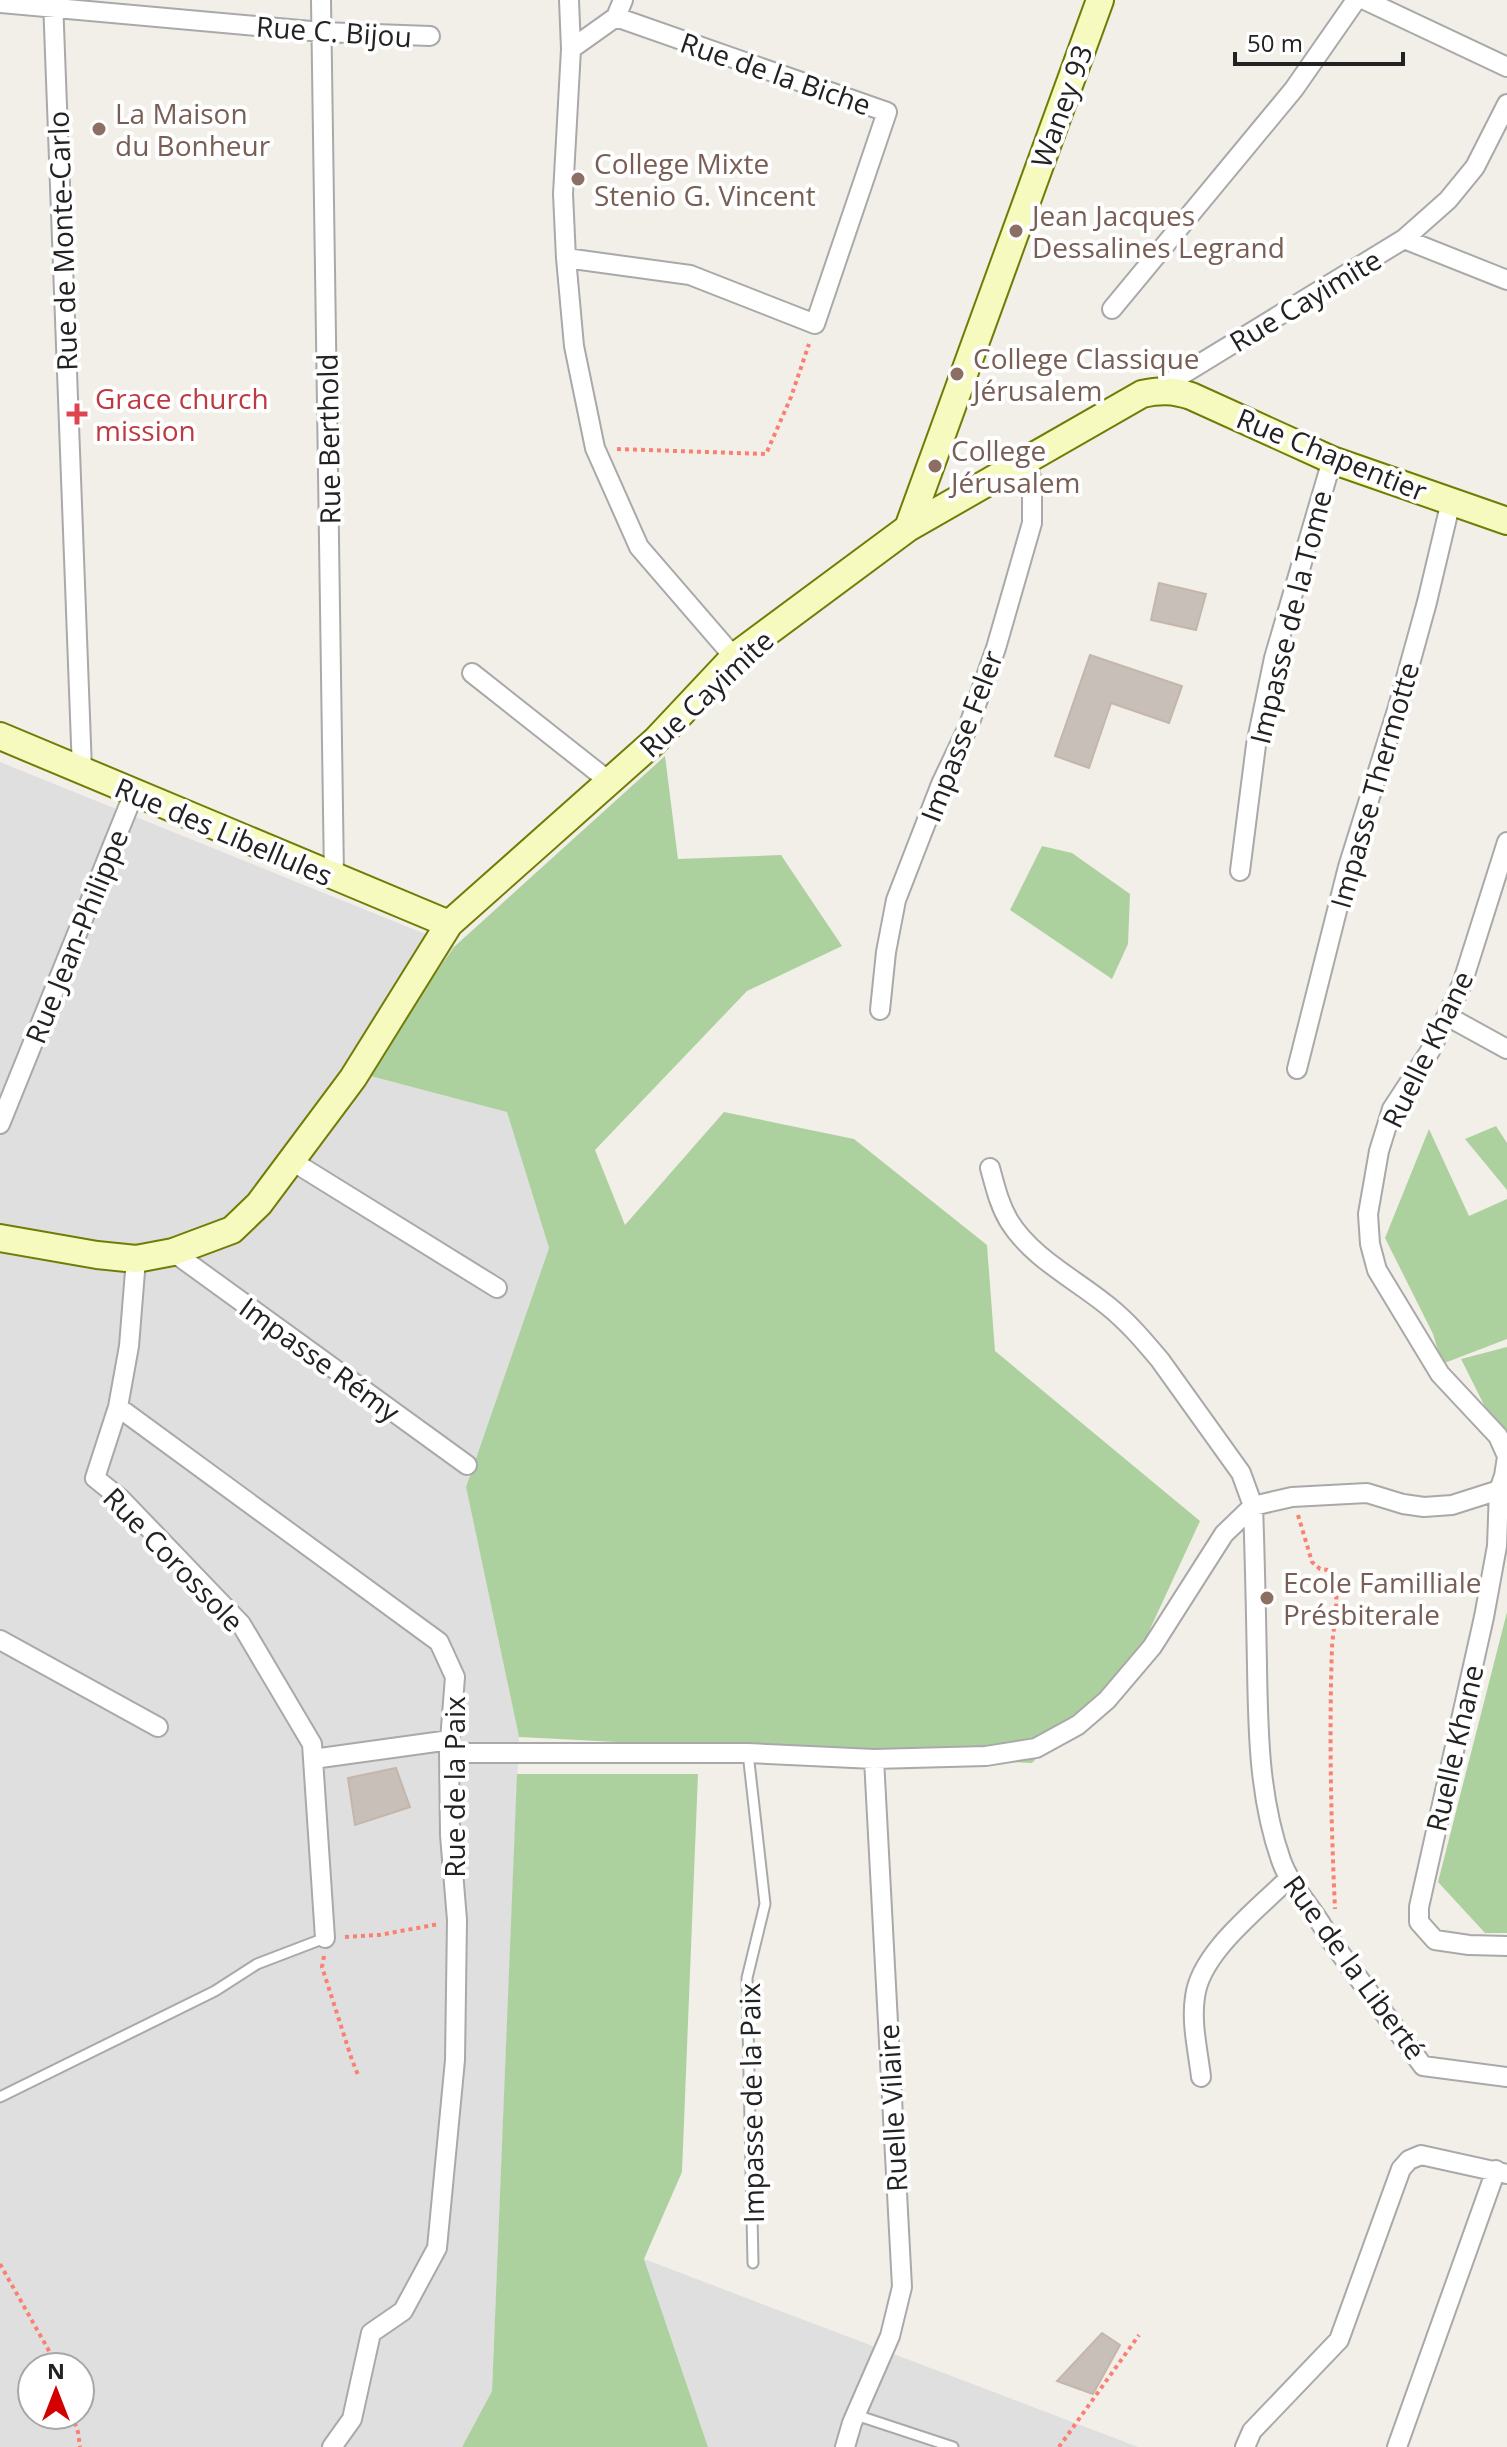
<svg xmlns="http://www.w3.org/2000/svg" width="1507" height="2447" font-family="'Open Sans',sans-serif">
	<rect width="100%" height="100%" fill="#f2efe9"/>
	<path fill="#e0dfdf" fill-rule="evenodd" d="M0,762L455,946L363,1074L507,1111L549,1248L466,1487L519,1737L492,2391L462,2447H0ZM32,2367H80V2415H32Z
		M644,2259L1138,2447H708Z"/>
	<path fill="#add19e" d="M665,756L678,859L781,855L842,946L747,991L595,1150L625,1225L724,1112L854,1139L987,1245L995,1351L1200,1521L1139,1653L1032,1763L519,1737L466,1487L549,1248L507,1112L363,1074L455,946Z
		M1042,846L1072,853L1130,894L1128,944L1112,979L1010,910Z
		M1496,1126L1507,1143V1190L1465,1139Z
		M1429,1129L1469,1216L1507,1199V1339L1442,1364L1433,1334L1385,1238Z
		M1507,1347V1451L1461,1359Z
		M1507,1612V1933H1485L1438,1882Z
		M517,1774H698L682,2172L644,2259L708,2447H462L492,2391Z"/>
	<path fill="#c7bfb8" stroke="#c4b6ab" stroke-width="2" d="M1159,583L1206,594L1196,630L1151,620Z
		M1090,655L1182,686L1169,723L1111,703L1089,768L1055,756Z
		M396,1768L410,1807L355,1825L348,1778Z
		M1102,2333L1120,2345L1093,2394L1057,2381Z"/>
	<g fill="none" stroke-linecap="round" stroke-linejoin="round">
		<g stroke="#a9a9a9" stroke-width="13">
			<path id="lane" d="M748,1753L765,1904L747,1978L753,2263
				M0,2097L215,1991L257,1964L325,1938
				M856,2415L953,2447"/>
		</g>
		<g stroke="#a9a9a9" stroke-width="22">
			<path id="street" d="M53,0L82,770
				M321,0L334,877
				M569,0L571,49L563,194L566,258L574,346L595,448L639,547L734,657
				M1365,0L1507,67
				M0,3L322,32L430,36
				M571,49L616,17L623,0
				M1404,239L1507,280
				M566,258L690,275L815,324L887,112L616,17
				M1112,309L1294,89L1356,0
				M1157,390L1404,239L1448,200L1475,167L1507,104
				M472,673L610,782
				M1507,842L1462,984L1430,1051L1392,1109L1379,1151L1368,1214L1370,1244L1377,1270L1440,1374L1498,1436L1507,1456
				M1240,871L1256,745L1274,658L1332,460
				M880,1010L886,952L896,900L941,784L969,725L996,648L1032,523V480L1026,462
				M1447,1016L1507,1049
				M1297,1069L1348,867L1398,707L1427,602L1451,501
				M0,1124L134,793
				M292,1161L497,1288
				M990,1168C995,1186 999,1204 1009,1221C1032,1258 1075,1279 1108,1306C1128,1322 1144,1341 1160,1360L1241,1473L1253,1506C1255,1559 1256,1612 1257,1666C1258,1731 1259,1798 1281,1860C1291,1889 1316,1910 1329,1938L1423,2066L1507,2077
				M173,1252L467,1465
				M136,1259L129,1346L118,1407L439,1642L455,1677L449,1753L450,1835L457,1920L455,2060L437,2248L403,2311L371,2333L352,2419L332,2447
				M118,1407L95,1478L121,1499L241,1624L312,1744L325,1938
				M1507,1457L1504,1476L1499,1490L1497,1546L1484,1617L1419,1907V1922L1435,1940L1469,1945L1507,1946
				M0,1640L158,1727
				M449,1753H748L874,1759L986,1756L1036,1748L1078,1725L1107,1700L1152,1647L1224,1534L1253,1506L1292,1497L1367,1493L1403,1504L1424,1507L1452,1505L1499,1490
				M313,1759L450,1740
				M1201,2077C1198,2051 1191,2023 1195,1997C1200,1953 1257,1910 1288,1879
				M845,2447L852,2423L890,2336L902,2287L874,1759
				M1245,2447L1252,2431L1339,2340L1401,2169L1409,2160L1421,2155L1507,2174
				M1397,2447L1496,2170"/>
		</g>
		<g stroke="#707d05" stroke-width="30">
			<path id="secondary" d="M908,528L1100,0
				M0,736L449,924
				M0,1238L97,1255L136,1259L173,1252L232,1230L259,1204L353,1078L449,924L656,740L734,657L908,528L1142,394C1160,390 1173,390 1191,396L1332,460L1507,521"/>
		</g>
		<path stroke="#fa8072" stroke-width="4" stroke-dasharray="4 4" stroke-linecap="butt" d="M617,449L766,454L791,397L809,344
			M1298,1515L1312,1562L1320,1569L1329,1570C1343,1582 1333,1628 1332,1647C1329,1734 1331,1822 1335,1909
			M345,1937L379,1935L439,1924
			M324,1956L322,1967L352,2060L358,2075
			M0,2264L48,2349L55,2367
			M72,2415L78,2432L80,2447
			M1059,2447L1139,2335"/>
		<use href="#lane" stroke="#fff" stroke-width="9"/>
		<use href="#street" stroke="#fff" stroke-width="18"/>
		<use href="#secondary" stroke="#f7fabf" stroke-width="26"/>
	</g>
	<g fill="#8d6e63" stroke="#fff" stroke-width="3">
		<circle cx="99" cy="129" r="8"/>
		<circle cx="578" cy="179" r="8"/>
		<circle cx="1016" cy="231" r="8"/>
		<circle cx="957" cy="374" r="8"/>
		<circle cx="935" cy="466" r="8"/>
		<circle cx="1267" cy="1598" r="8"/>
	</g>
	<path fill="#e0444e" stroke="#fff" stroke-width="3" d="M73 402h8v8h8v8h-8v8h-8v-8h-8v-8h8z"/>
	<g text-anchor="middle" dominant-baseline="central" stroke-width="8" stroke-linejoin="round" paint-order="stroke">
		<g font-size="28" fill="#222" stroke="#fff">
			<text transform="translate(334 31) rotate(4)">Rue C. Bijou</text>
			<text transform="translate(776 73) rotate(19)">Rue de la Biche</text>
			<text transform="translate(1061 106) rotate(-70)">Waney 93</text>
			<text transform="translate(62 241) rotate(-92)">Rue de Monte-Carlo</text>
			<text transform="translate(1305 300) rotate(-31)">Rue Cayimite</text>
			<text transform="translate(328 439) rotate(-91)">Rue Berthold</text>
			<text transform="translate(1332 454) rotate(22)">Rue Chapentier</text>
			<text transform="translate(1290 617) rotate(-76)">Impasse de la Tome</text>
			<text transform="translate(706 693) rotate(-43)">Rue Cayimite</text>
			<text transform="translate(961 736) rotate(-69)">Impasse Feler</text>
			<text transform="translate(1374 785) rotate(-74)">Impasse Thermotte</text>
			<text transform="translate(224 831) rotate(23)">Rue des Libellules</text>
			<text transform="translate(76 936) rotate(-68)">Rue Jean-Philippe</text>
			<text transform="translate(1427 1049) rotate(-64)">Ruelle Khane</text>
			<text transform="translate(320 1359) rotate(36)">Impasse Rémy</text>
			<text transform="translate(174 1559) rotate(46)">Rue Corossole</text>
			<text transform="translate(1454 1748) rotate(-77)">Ruelle Khane</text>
			<text transform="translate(454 1787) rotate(-90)">Rue de la Paix</text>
			<text transform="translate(1355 1967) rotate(54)">Rue de la Liberté</text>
			<text transform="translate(751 2103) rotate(-91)">Impasse de la Paix</text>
			<text transform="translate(892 2108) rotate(-93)">Ruelle Vilaire</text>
		</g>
		<g font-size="28" fill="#785e54" stroke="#fff" text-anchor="start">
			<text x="115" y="113">La Maison<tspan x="115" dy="32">du Bonheur</tspan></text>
			<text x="594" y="163">College Mixte<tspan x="594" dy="32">Stenio G. Vincent</tspan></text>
			<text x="1032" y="215">Jean Jacques<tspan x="1032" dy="32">Dessalines Legrand</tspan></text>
			<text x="973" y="358">College Classique<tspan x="973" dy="32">Jérusalem</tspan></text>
			<text x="951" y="450">College<tspan x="951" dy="32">Jérusalem</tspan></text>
			<text x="1283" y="1582">Ecole Familliale<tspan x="1283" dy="32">Présbiterale</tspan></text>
		</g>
		<g font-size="28" fill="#be3a42" stroke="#fff" text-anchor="start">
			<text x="95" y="398">Grace church<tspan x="95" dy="32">mission</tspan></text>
		</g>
	</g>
	<g transform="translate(56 2391)"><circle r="38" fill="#ffffff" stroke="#a7a7a7" stroke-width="2"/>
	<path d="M0-6L14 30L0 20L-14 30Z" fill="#d40000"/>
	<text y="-12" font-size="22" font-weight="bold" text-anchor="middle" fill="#222222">N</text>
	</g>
	<path d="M1235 52v12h168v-12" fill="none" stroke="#222222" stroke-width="4"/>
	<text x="1247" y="52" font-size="24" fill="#222222" stroke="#ffffff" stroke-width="6" paint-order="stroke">50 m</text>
</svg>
